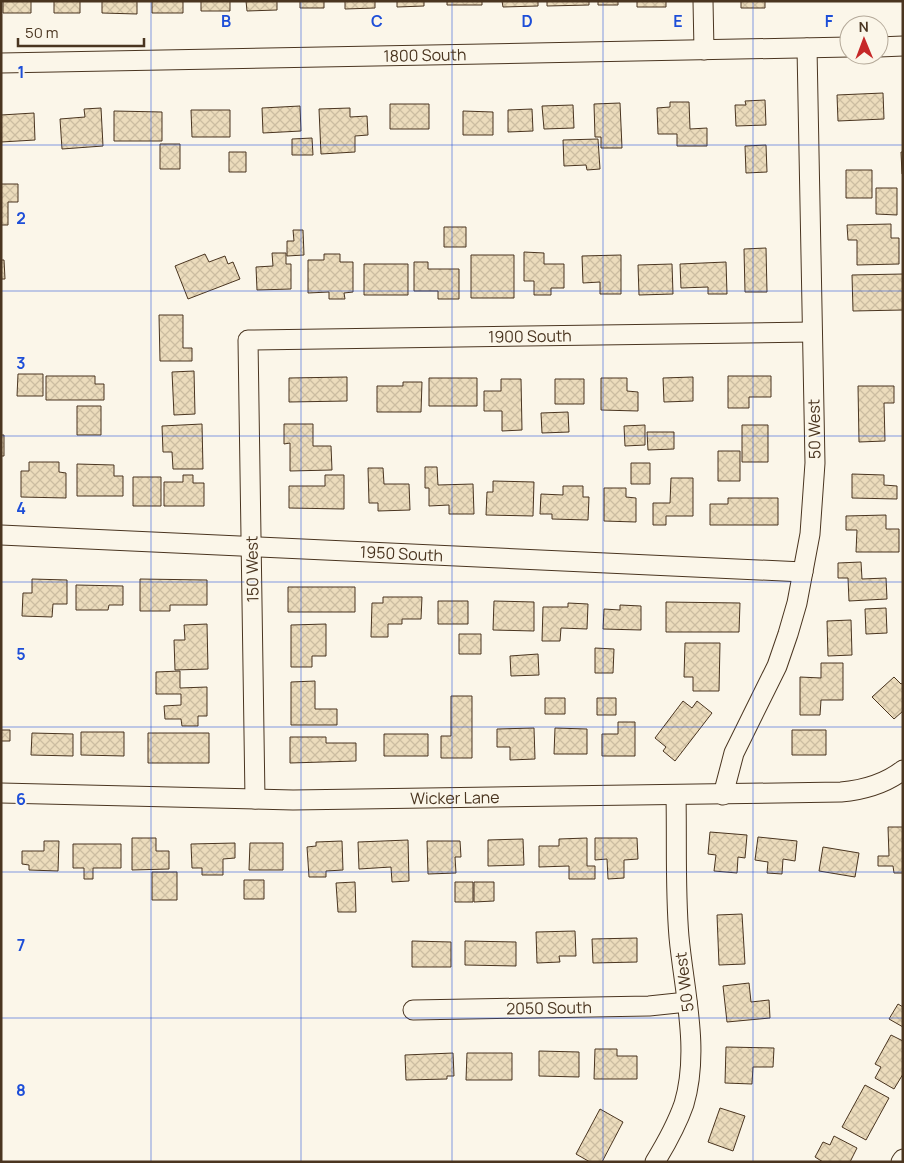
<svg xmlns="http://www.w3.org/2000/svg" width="904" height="1163" font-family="Manrope,sans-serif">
	<defs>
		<pattern id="building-cross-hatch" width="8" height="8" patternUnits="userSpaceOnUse" patternTransform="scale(1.25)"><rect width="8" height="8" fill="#ecdcbc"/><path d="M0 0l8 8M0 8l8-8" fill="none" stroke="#ccbda1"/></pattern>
	</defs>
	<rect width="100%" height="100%" fill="#fbf6e9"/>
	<path fill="url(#building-cross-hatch)" stroke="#4a3520" d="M3,1H31V13H3Z
		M54,1H80V13H54Z
		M102,1H137V14L102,13Z
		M152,1H183V13H152Z
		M201,1H230V11H201Z
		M246,1H277V10L247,11Z
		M300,1H324V8H300Z
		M345,1H375V8L345,9Z
		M397,1H424V6L397,7Z
		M447,1H482V5H447Z
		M502,1H538V6L503,7Z
		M547,1H589V5L547,6Z
		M598,1H618V5H598Z
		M637,1H666V7H637Z
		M741,1H765V8H741Z
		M883,93L884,119L838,121L837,95Z
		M765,100L766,125L736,126L735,105H746L745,101Z
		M670,102H689L690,129L707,128V146H677V134H658L657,108L670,107Z
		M620,103L622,148H601V137H595L594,104Z
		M390,104H429V129H390Z
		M573,105L574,128L544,129L542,106Z
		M300,106L301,131L263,133L262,108Z
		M101,108L103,146L62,149L60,119L85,117L84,109Z
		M350,108V117L367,116L368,135L355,136V152L321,154L319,109Z
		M532,109L533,131L508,132V110Z
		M191,110H230V137H192Z
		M114,111L162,112V141H114Z
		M463,111L493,112V135H463Z
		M34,113L35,140L1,142V115Z
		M312,138L313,155H292V139Z
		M598,139L600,169L587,170L586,165L564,166L563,140Z
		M160,144H180V169H160Z
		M766,145L767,172L746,173L745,146Z
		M229,152H246V172H229Z
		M901,152H903V174H902Z
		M846,170H872V198H846Z
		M1,184H18V202H8V225H1Z
		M876,188H897V215L876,214Z
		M891,224V238H899V264L857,265V240H848L847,225Z
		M444,227H466V247H444Z
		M293,230H303L304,255L287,256V241H294Z
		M766,248L767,292H745L744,249Z
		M524,252L544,253V264H564V288H551V295H534V281H524Z
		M272,253H286V264H291V289L257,290L256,267L273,266Z
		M205,254L209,262L225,256L228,264L233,262L240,279L188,299L175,266Z
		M324,254H340V262H353V292L344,293L345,299H329V292L308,293V260H324Z
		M471,255H514V298H471Z
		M621,255V294H600V282L583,283L582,256Z
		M1,260H4L5,279H1Z
		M414,262H428V269H459V299H438V291H414Z
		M726,262L727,294H708V287L681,288L680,264Z
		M364,264H408V295H364Z
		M672,264L673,294L639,295L638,265Z
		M903,274V310L853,311L852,275Z
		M159,315H183V348H192V361H160Z
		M194,371L195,414L174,415L172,372Z
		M18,374H43V396H17Z
		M46,376H95V384H104V400H46Z
		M728,376H771V397H749V408H728Z
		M347,377V401L289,402V378Z
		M693,377V401L664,402L663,378Z
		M429,378H477V406H429Z
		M601,378H627V391L638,392V411L601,410Z
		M501,379H521L522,430L502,431V411H484V391H501Z
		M555,379H584V404H555Z
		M403,382H422L421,412H377V386H403Z
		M858,386H894V403H884L885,441L859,442Z
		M77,406H101V435H77Z
		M568,412L569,432L542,433L541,413Z
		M202,424L203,469H173L172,452H163L162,426Z
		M284,424H313V446H331L332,470L290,471V443L284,444Z
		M645,425V445L625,446L624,426Z
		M742,425H768V462H742Z
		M647,432H674V449L648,450Z
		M1,435H4V456H1Z
		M718,451H740V481H718Z
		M29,462H59V472L66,473V498L21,497V471H29Z
		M631,463H650V484H631Z
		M77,464L114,465V476H123V496H77Z
		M425,467H437L438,485L473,484L474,514H449V505L429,506V488H425Z
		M368,468H383L384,484H409L410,510L378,511V503H369Z
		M852,474L884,475V485L897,486V499L852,498Z
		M183,475H193V483H204V506H164V482H183Z
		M325,475H344V509L289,508V486H325Z
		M133,477H161V506H133Z
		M671,478H693V516H666V525H653V503H670Z
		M493,481L534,482L533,516L486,515L487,492H493Z
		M563,486H583V497H589L588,520L552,519V514H540L541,494L563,495Z
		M604,488H626V497L636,498V522L604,521Z
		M728,498H778V525H710V504H728Z
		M886,515V529H899V552H856L857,530H846V516Z
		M861,562L862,579L886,578L887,599L849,601L848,578H838V563Z
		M32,579L67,580V604H53L52,617L22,616L23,593H32Z
		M140,579L207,580V605H170V611H140Z
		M76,585L123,586V605H109L108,610H76Z
		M288,587H355V612H288Z
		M383,597H422L421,619H402V624H388V637H371L372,603H383Z
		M438,601H468V624H438Z
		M494,601L534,602V631L493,630Z
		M666,602L740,603L739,632H666Z
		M568,603L588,604L587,629L561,628L560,641H542L543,607H568Z
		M620,605L641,606V630L603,629L604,609L620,610Z
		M886,608L887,633L866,634L865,609Z
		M851,620L852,655L828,656L827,621Z
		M207,624L208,669L175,670L174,640H185L184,625Z
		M326,624V656H312V667H291V625Z
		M459,634H481V654H459Z
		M685,643H720L719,691H693V677H684Z
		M595,648L614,649L613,673H595Z
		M538,654L539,675L511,676L510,656Z
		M821,663H843V700H821L820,715H800V677L821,678Z
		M180,671V688L207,687V716H198V726H182L181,719H165L164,706L181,705V694H156V672Z
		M894,677L901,684L903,683V711L894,719L872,697Z
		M315,681V709H337V725H291V682Z
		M451,696H472V758H441V736H451Z
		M545,698H565V714H545Z
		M597,698H616V715H597Z
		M683,701L692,708L697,701L712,713L675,761L663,751L666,747L655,738Z
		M618,722H635V756H602V734H618Z
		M534,728L535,759L510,760V747H497V729Z
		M555,728L587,729V754H554Z
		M1,730H10V741H1Z
		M792,730H826V755H792Z
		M81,732H124V756L81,755Z
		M32,733L73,734V756L31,755Z
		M148,733H209V763H148Z
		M384,734H428V756H384Z
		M290,737H326V743H356V761L290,763Z
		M888,827H903V873H894L893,866H878V856H889Z
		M710,832L747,835L745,858L738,857L737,873L714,871L716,855L708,854Z
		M758,837L797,841L795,861L783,859L782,874L767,873L768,862L755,860Z
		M132,838H156V851H169V869L132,870Z
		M587,838V866H595V879H569V866L539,867V846H559V839Z
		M595,838H637L638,859L624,860V878L608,879L607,859L595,860Z
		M523,839L524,865L488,866V840Z
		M408,840L409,881L392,882L391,867L359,869L358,842Z
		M44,841H59L58,871L29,870V865L22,864V851H44Z
		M342,841L343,870L326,871V877H309L307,847L316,846V842Z
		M427,841H460L461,857H455L456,873L428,874Z
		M235,843V858L223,859V875H202V868H192L191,844Z
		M250,843H283V870H249Z
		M73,844H121V868H93V879H84V868H73Z
		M823,847L859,853L855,877L819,871Z
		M152,872H177V900H152Z
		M244,880H264V899H244Z
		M355,882L356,912H338L336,883Z
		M455,882H473V902H455Z
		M474,882H494V901L474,902Z
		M742,914L745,964L719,965L717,915Z
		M575,931L576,956H559L560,962L537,963L536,932Z
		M637,938V962L593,963L592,939Z
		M412,941L451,942V967H412Z
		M465,941L516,942V966L465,965Z
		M749,983L751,1002L769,1000L770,1018L727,1022L723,986Z
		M898,1004L903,1007V1027L889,1019Z
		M891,1035L903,1041V1074L894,1089L875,1078L881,1067L875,1064Z
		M726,1047L774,1048L773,1067H753L752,1084L725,1083Z
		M595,1049H617V1056H637V1079H594Z
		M539,1051L579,1052V1077L539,1076Z
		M453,1053L454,1076H447V1079L406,1080L405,1055Z
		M467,1053H512V1080H466Z
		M865,1085L889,1098L866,1140L842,1127Z
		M720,1108L745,1116L733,1151L708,1142Z
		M600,1109L623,1122L602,1162H590L576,1154Z
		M834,1136L857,1148L850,1162H823L815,1157L823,1142L830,1145Z"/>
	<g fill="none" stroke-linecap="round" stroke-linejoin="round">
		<g stroke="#4a3520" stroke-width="21">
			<g id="minor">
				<path d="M703,1L704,50"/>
				<path d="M879,47L903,46"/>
				<path id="s1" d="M1,63L849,47"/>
				<path id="s2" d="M1,535L803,572"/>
				<path id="s3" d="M1,793L293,800L841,792C863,790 885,784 903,770"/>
				<path d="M723,795L734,753L777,666L788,634L797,603L810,534L815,463L807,48"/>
				<path id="s4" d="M255,799L248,340L812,332"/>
				<path id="s5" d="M413,1010L649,1006L687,1002"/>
				<path d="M655,1162C666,1144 677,1124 684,1104C700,1050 684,991 679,937C675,890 677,842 676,795"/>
				<path d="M901,1162L903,1159"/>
			</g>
		</g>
		<use href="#minor" stroke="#fbf6e9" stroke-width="19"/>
	</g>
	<path fill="none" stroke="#1d4ed8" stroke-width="1" stroke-opacity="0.55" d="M151,1V1162M301,1V1162M452,1V1162M603,1V1162M753,1V1162M1,145H903M1,291H903M1,436H903M1,582H903M1,727H903M1,872H903M1,1018H903"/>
	<g text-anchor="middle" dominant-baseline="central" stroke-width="4" stroke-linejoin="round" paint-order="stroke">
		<g font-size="16" fill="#4a3520" stroke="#fbf6e9">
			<text stroke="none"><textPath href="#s1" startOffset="424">1800 South</textPath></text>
			<text stroke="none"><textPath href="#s4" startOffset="741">1900 South</textPath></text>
			<text transform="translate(814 429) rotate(-91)">50 West</text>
			<text stroke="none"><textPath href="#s2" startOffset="401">1950 South</textPath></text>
			<text transform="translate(252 569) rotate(-91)">150 West</text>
			<text stroke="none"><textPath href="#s3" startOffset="454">Wicker Lane</textPath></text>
			<text transform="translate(684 982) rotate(-97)">50 West</text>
			<text stroke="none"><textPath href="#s5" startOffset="136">2050 South</textPath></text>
		</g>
	</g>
	<g font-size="16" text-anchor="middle" font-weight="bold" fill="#1d4ed8" stroke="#fbf6e9" stroke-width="4" stroke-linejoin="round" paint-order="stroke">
		<text x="226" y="27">B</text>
		<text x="377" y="27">C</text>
		<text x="527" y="27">D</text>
		<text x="678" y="27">E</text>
		<text x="829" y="27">F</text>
		<text x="21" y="78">1</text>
		<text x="21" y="224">2</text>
		<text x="21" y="369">3</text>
		<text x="21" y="514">4</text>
		<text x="21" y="660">5</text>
		<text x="21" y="805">6</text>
		<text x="21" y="951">7</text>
		<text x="21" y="1096">8</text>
	</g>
	<rect width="904" height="1163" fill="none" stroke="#4a3520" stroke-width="5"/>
	<g transform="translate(864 40) rotate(359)"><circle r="24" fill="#fbf6e9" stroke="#b4a999"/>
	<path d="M0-4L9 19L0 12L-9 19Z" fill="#c62828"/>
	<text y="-8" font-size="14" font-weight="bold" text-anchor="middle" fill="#4a3520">N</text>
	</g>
	<path d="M18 38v8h126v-8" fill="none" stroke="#4a3520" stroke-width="2.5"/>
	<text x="25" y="38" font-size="15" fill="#4a3520" stroke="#fbf6e9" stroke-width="4" paint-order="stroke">50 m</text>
</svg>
